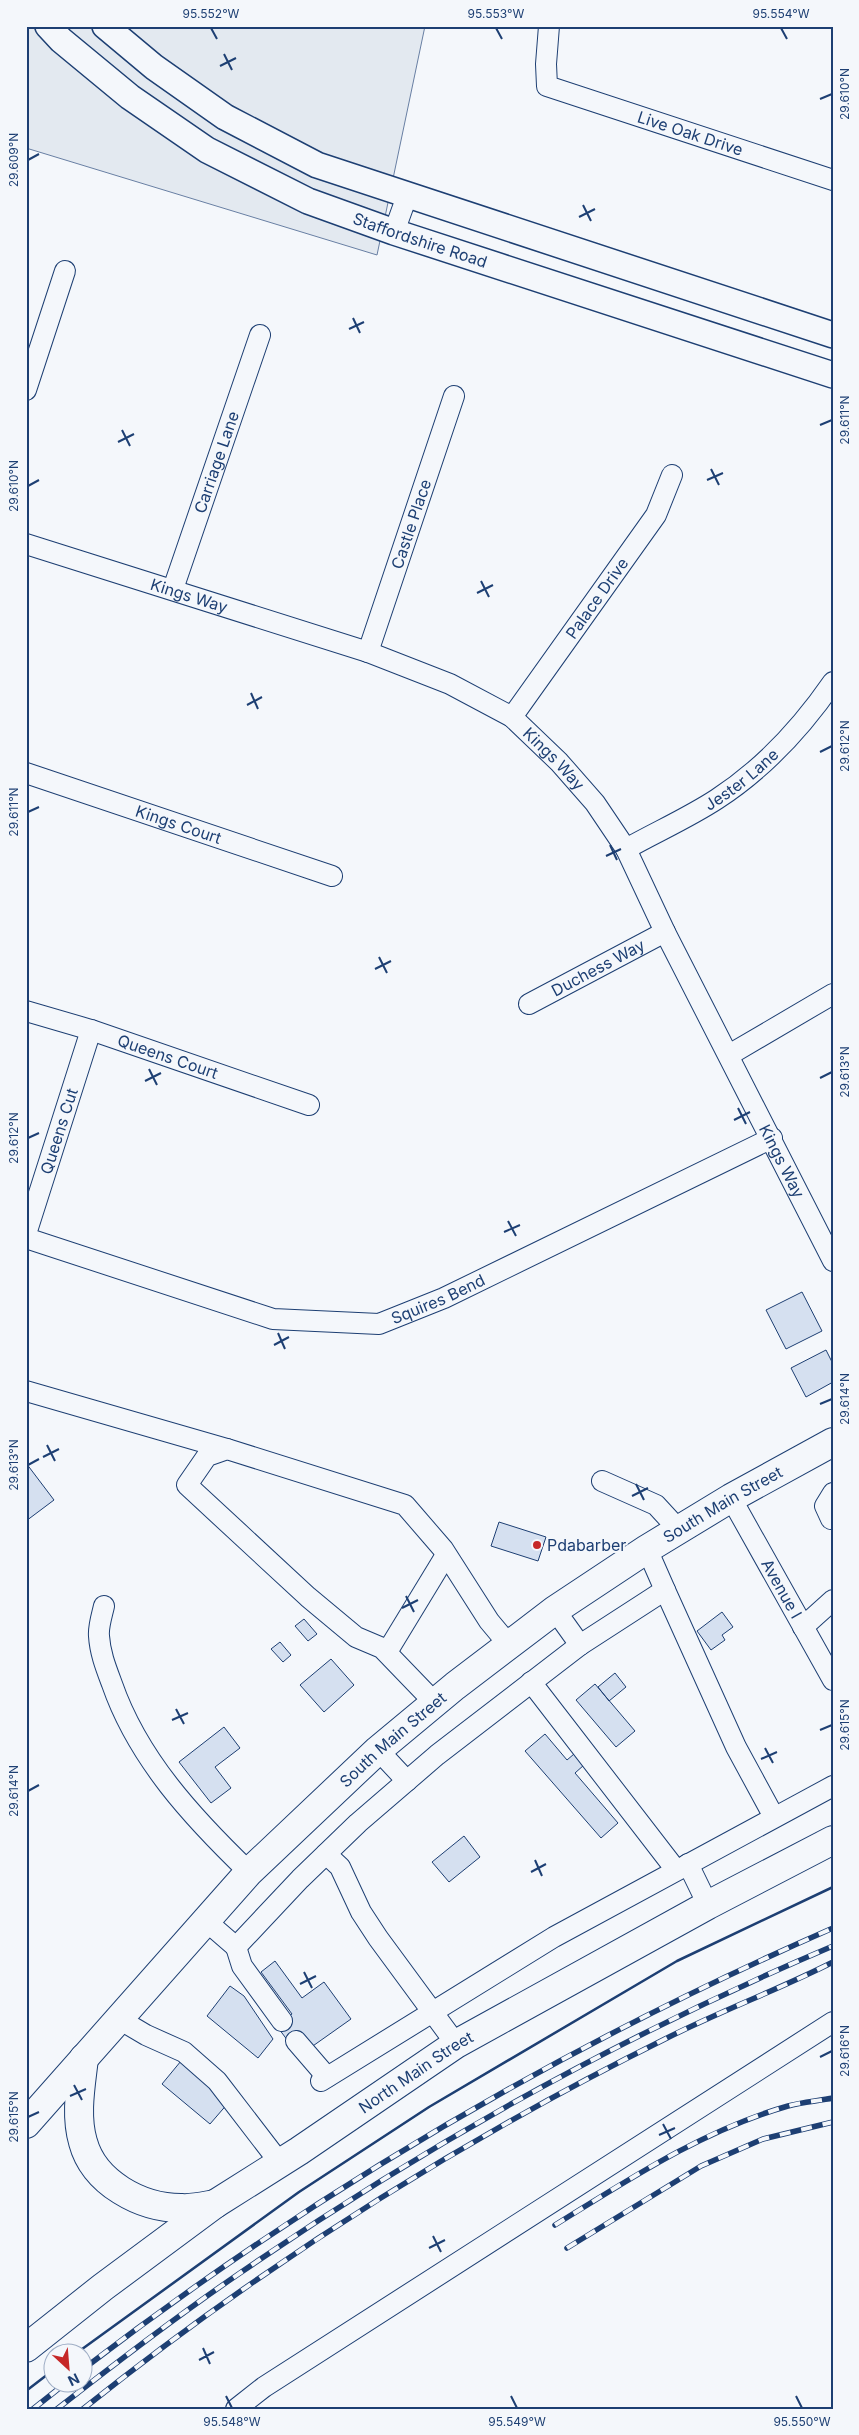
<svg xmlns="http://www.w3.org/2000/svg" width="859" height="2435" font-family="Inter,sans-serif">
	<rect width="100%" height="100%" fill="#f4f7fb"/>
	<path fill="#e3e9f0" stroke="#687fa3" d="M26,26H425L377,255L26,148Z"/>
	<path fill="#d5e0f0" stroke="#1d3f73" d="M802,1292L822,1331L786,1349L766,1310Z
		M826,1350L833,1364V1382L806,1397L791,1368Z
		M26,1463L54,1500L26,1521Z
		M499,1522L546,1537L538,1561L491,1546Z
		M722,1612L733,1627L722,1635L725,1640L711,1650L697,1631Z
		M304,1619L317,1634L308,1641L295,1626Z
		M280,1642L291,1655L283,1662L271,1649Z
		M331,1659L354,1685L324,1712L300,1685Z
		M615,1673L626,1687L609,1701L598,1687Z
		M595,1684L635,1731L616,1747L576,1700Z
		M224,1727L240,1748L215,1767L231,1788L211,1803L179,1762Z
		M545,1734L567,1760L574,1754L584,1765L575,1773L618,1823L601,1838L525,1751Z
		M464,1836L480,1857L449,1882L432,1862Z
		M275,1961L302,1998L324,1982L351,2019L310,2048L291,2045L276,2025L292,2014L261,1972Z
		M230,1986L244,1996L273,2039L258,2058L207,2016Z
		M181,2061L229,2102L210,2124L162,2084Z"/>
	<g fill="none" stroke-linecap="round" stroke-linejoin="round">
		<g stroke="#1d3f73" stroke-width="22">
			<g id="minor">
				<path id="s1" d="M549,26L546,64L547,86L833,180"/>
				<path d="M394,232L407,196"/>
				<path d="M26,390L65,271"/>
				<path id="s2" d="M26,544L368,652L450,684L512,717L559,762L595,803L626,849L665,932L833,1261"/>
				<path id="s3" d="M173,589L260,335"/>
				<path id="s4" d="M368,652L454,396"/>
				<path id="s5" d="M512,717L656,515L672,475"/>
				<path id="s6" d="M26,773L332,876"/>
				<path id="s7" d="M626,849C656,832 688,818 717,799C763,769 802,727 833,682"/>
				<path id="s8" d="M529,1004L665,932"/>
				<path id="s9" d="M26,1011L91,1030L309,1105"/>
				<path d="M729,1055L833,994"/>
				<path id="s10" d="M26,1234L91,1030"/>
				<path id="s11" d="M26,1238L273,1319L379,1324L444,1298L772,1138"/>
				<path d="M26,1391L227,1449"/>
				<path d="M602,1481L656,1505L679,1530"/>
				<path id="s12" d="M731,1498L833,1680"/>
				<path d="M831,1519L825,1506L833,1493"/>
				<path d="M665,1590L736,1747L774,1817"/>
				<path d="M104,1606C102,1615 98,1627 99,1636C100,1653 106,1668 112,1684C138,1759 193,1818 249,1872"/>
				<path d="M555,1610L580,1645"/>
				<path d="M803,1627L833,1600"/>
				<path d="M387,1652L446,1555"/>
				<path d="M531,1682L676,1870"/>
				<path d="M435,1703L382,1648L356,1637L308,1597L187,1485L207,1456L227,1449L405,1505L443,1549L489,1621L509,1645"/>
				<path d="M378,1750L407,1781"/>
				<path d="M326,1854L340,1867L361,1912L378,1938L456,2044"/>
				<path d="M688,1864L708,1905"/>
				<path d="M206,1921L236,1947L300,1879L358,1823L437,1755L580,1645L665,1590L647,1549"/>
				<path d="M236,1947L242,1966L282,2021"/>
				<path d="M119,2019L146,2035L184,2052L217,2081L280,2163"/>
				<path d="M296,2041L327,2077"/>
				<path d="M321,2081L554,1937L833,1786"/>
				<path d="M236,2409L264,2387L833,2022"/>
			</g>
		</g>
		<g stroke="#1d3f73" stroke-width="28">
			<g id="major">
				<path id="s13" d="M48,26L61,40L130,97L207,150L308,201L394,232L833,375"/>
				<path d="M105,26L154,67L225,117L317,165L833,335"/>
			</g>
		</g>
		<g stroke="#1d3f73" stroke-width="30">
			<g id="highway">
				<path d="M84,2058C81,2085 75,2115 83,2142C94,2183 141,2208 181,2208C192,2209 204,2206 215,2204"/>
				<path id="s14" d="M26,2124L249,1872L378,1750L455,1686L555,1610L647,1549L731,1498L833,1442"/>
				<path id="s15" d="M26,2348L103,2287L215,2204L299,2151L456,2044L708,1905L833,1840"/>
			</g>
		</g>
		<use href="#minor" stroke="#f4f7fb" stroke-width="20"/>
		<use href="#major" stroke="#f4f7fb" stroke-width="25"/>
		<use href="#highway" stroke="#f4f7fb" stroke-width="28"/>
		<g stroke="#1d3f73" stroke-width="5.5">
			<path id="rail" d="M555,2225C628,2180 703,2130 788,2106C802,2102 818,2101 833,2098
				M567,2248L701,2166L763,2139L833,2122
				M82,2370C314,2192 565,2045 833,1928
				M33,2409L67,2382
				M57,2409C117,2362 177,2316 240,2273C426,2145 625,2034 833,1946
				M83,2409C262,2266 460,2141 665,2039C720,2011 778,1990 833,1962"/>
		</g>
		<use href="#rail" stroke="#f4f7fb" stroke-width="4" stroke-dasharray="11" stroke-linecap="butt"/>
		<path stroke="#1d3f73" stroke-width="2.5" d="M78,2352L299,2192L429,2107L677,1961L833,1887
			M26,2391L52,2371"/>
	</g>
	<path fill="none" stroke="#1d3f73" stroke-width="2" d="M211,28L217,39M496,28L502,39M781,28L787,39M224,54L232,70M220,66L236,58M820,99L832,94M28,160L39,154M583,205L591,221M579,217L595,209M353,318L360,333M349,329L364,322M820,425L832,420M122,430L130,446M118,442L134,434M711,469L719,485M707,480L723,473M28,486L39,480M481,581L489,597M477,593L493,585M251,693L258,709M247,705L262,697M820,752L832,746M28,812L39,807M610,845L617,860M606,856L621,849M379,957L387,973M375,969L391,961M149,1069L157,1085M820,1078L832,1072M145,1081L161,1073M738,1108L746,1124M734,1120L750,1112M28,1138L39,1133M508,1221L516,1236M504,1232L520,1225M278,1333L285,1349M274,1345L289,1337M820,1404L832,1399M47,1445L55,1461M43,1457L59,1449M28,1465L39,1459M636,1484L644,1500M632,1496L648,1488M406,1596L414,1612M402,1608L418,1600M176,1709L184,1724M172,1720L188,1713M820,1730L832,1725M765,1748L773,1763M761,1759L777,1752M28,1791L39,1785M535,1860L542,1876M531,1872L546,1864M304,1972L312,1988M300,1984L316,1976M820,2057L832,2051M74,2085L82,2100M70,2096L86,2089M28,2117L39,2112M663,2124L671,2139M659,2135L675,2128M433,2236L441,2252M429,2248L445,2240M203,2348L210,2364M199,2360L214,2352M226,2396L232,2408M511,2396L517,2408M796,2396L802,2408"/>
	<circle fill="#c62828" stroke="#f4f7fb" stroke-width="2" cx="537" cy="1545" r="5"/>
	<g text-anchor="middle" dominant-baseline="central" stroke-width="4" stroke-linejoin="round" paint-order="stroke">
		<g font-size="16" fill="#1d3f73" stroke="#f4f7fb">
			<text stroke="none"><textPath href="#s1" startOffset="211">Live Oak Drive</textPath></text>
			<text stroke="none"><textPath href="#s13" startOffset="434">Staffordshire Road</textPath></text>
			<text stroke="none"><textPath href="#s3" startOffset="134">Carriage Lane</textPath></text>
			<text stroke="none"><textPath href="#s4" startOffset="135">Castle Place</textPath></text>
			<text stroke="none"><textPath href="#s2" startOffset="171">Kings Way</textPath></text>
			<text stroke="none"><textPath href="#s5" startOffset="146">Palace Drive</textPath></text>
			<text stroke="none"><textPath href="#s2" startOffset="576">Kings Way</textPath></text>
			<text stroke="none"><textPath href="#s7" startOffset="135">Jester Lane</textPath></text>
			<text stroke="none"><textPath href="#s6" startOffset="161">Kings Court</textPath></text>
			<text stroke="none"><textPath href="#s8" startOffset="78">Duchess Way</textPath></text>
			<text stroke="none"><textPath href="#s9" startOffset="149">Queens Court</textPath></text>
			<text stroke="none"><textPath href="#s10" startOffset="108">Queens Cut</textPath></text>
			<text stroke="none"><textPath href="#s2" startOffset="1041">Kings Way</textPath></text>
			<text stroke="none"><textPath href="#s11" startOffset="430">Squires Bend</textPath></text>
			<text stroke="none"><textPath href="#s14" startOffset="938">South Main Street</textPath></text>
			<text stroke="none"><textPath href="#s12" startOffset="104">Avenue I</textPath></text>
			<text stroke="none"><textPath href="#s14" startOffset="532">South Main Street</textPath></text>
			<text stroke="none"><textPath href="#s15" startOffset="478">North Main Street</textPath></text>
		</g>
		<g font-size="16" fill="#1d3f73" stroke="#f4f7fb" text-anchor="start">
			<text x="547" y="1545">Pdabarber</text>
		</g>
	</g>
	<rect width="859" height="2435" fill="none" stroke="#f4f7fb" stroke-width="55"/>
	<g transform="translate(68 2368) rotate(154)"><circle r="24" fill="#f4f7fb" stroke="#9eadc5"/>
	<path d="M0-4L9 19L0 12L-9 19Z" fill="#c62828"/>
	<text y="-8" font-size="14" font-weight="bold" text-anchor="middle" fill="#1d3f73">N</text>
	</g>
	<rect x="28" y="28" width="804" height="2380" fill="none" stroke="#1d3f73" stroke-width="2"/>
	<g font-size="12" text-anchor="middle" fill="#1d3f73">
		<text x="211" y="18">95.552°W</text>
		<text x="496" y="18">95.553°W</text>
		<text x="781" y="18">95.554°W</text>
		<text transform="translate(845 94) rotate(-90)" y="4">29.610°N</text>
		<text transform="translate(14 160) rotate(-90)" y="4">29.609°N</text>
		<text transform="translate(845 420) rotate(-90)" y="4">29.611°N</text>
		<text transform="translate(14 486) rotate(-90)" y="4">29.610°N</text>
		<text transform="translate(845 746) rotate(-90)" y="4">29.612°N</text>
		<text transform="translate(14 812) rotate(-90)" y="4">29.611°N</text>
		<text transform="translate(845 1072) rotate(-90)" y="4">29.613°N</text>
		<text transform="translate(14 1138) rotate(-90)" y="4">29.612°N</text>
		<text transform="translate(845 1399) rotate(-90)" y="4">29.614°N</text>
		<text transform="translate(14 1465) rotate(-90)" y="4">29.613°N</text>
		<text transform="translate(845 1725) rotate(-90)" y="4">29.615°N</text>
		<text transform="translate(14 1791) rotate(-90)" y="4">29.614°N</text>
		<text transform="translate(845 2051) rotate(-90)" y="4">29.616°N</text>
		<text transform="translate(14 2117) rotate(-90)" y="4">29.615°N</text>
		<text x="232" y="2426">95.548°W</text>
		<text x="517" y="2426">95.549°W</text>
		<text x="802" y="2426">95.550°W</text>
	</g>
</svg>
